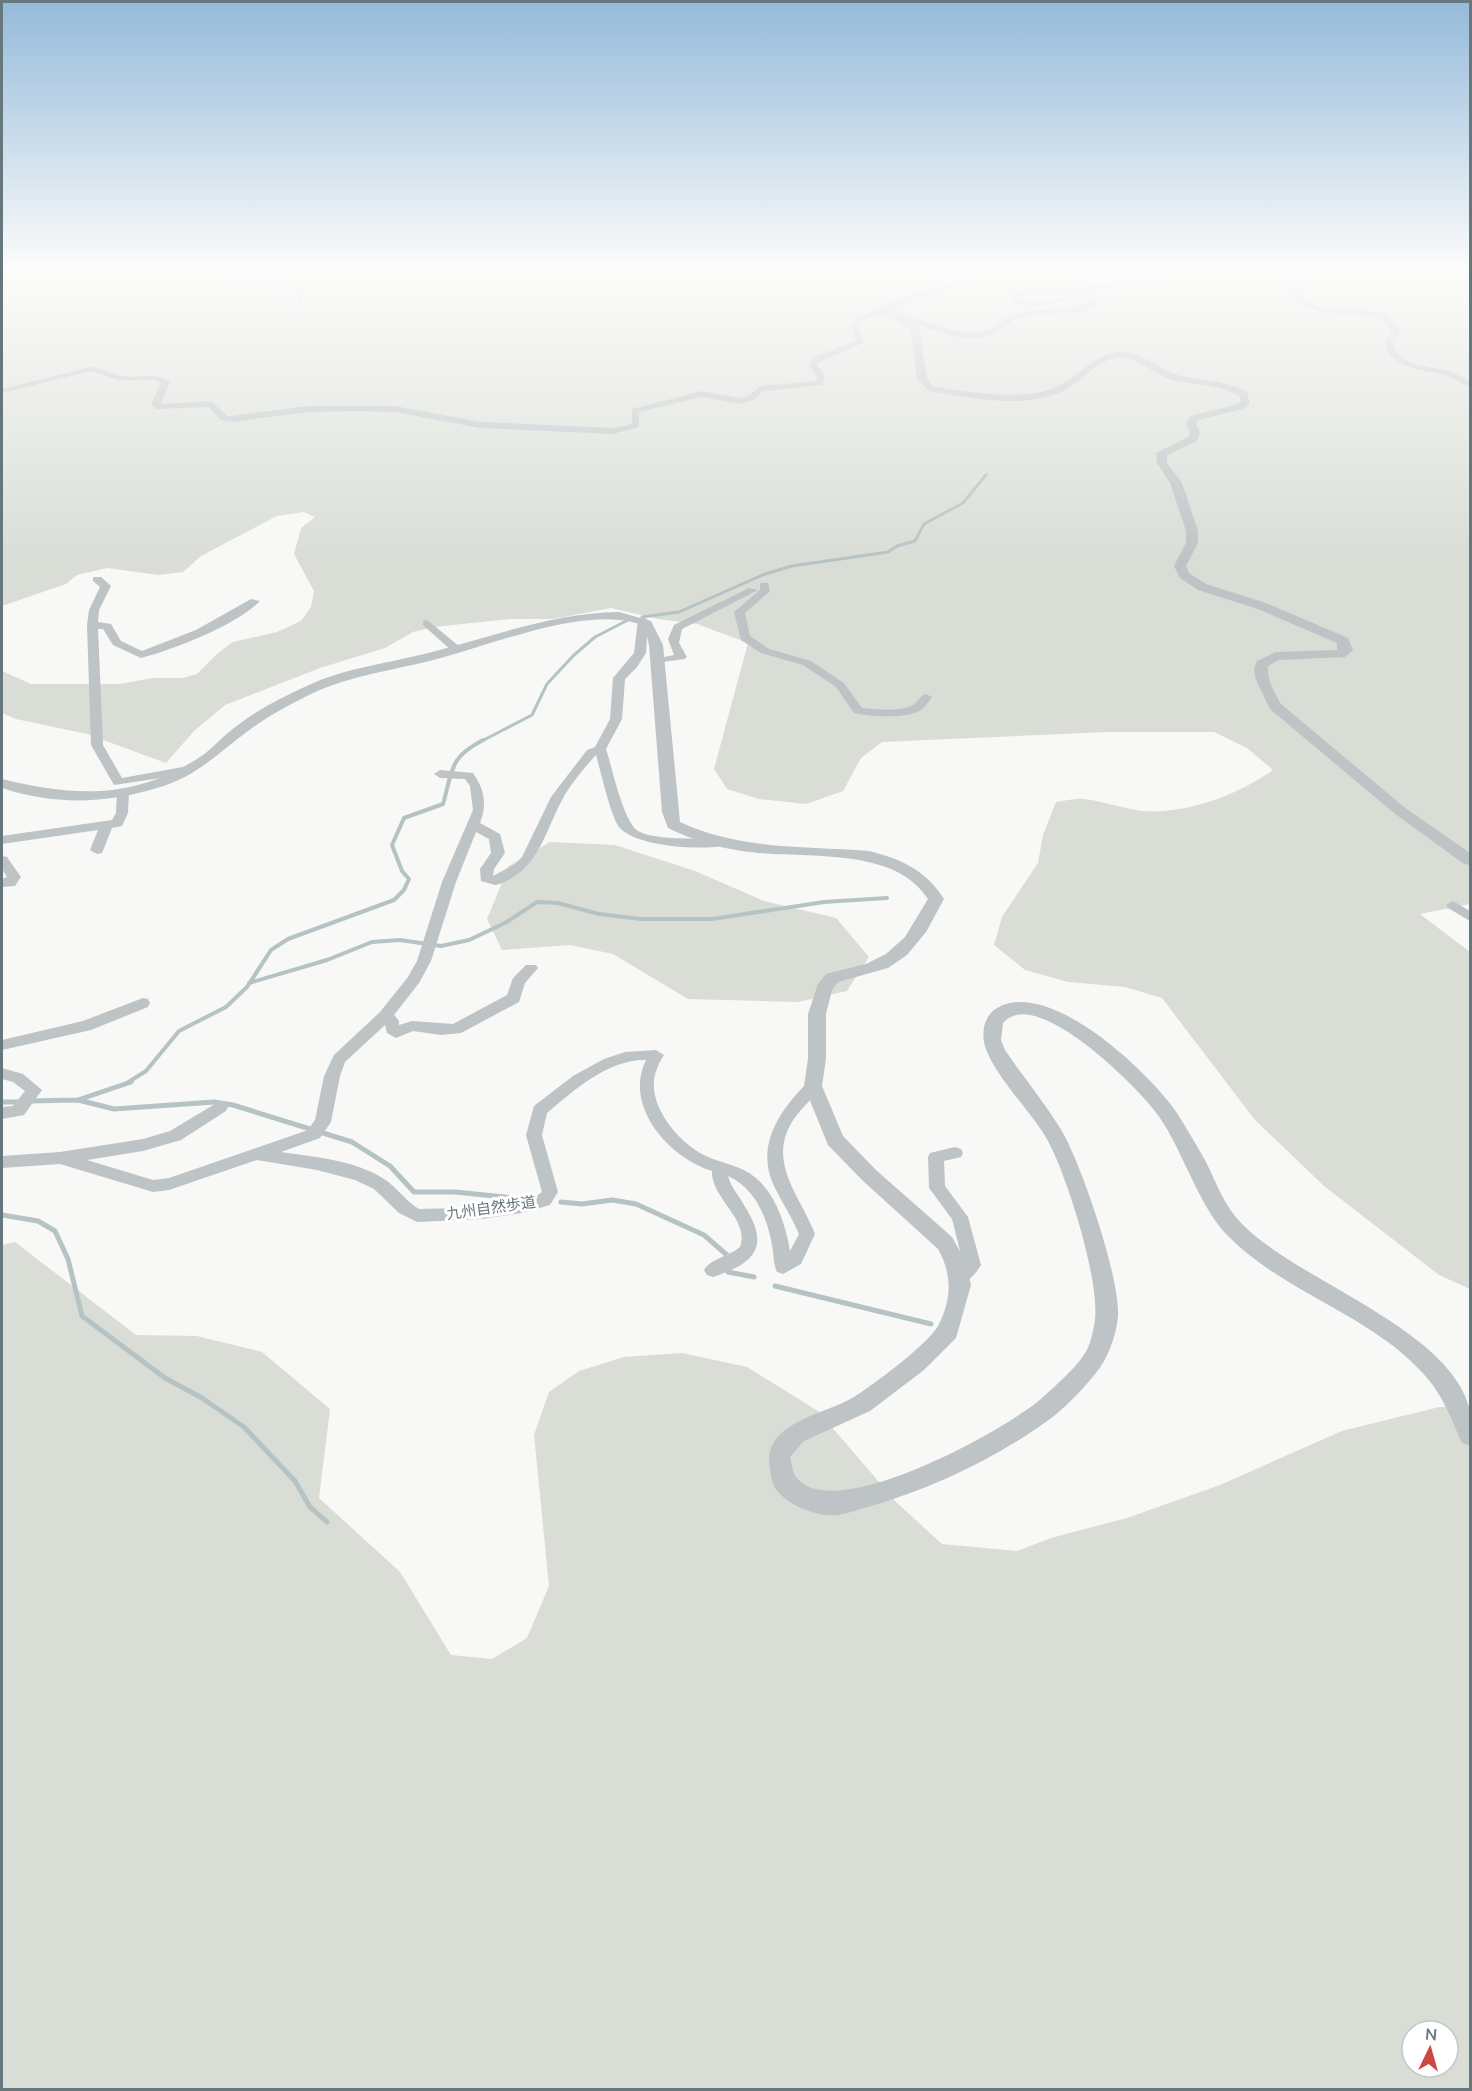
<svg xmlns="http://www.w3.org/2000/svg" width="1472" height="2091" font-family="'Nunito Sans','Noto Sans JP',sans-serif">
	<rect width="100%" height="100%" fill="#f8f8f6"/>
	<path fill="#d9ddd6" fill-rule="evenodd" d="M2,270H1470V904L1420,914L1470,952V1289L1439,1275L1324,1186L1255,1120L1162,998L1125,987L1068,982L1025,970L994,945L1002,917L1038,863L1043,835L1056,802C1065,801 1075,798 1084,799C1104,801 1123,809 1143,811C1188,814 1237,795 1273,770L1247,748L1214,732H1108L882,742L861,758L843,791L806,804L759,799L727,789L714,769L748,643L697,624L658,619L611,608L553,619H510L434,627L413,632L385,648L320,668L225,705L194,731L166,763L87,734L16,719L2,713V671L31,684H120L152,678H183L197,674L218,653L233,642L277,632L301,621L311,607L314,591L294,554L301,528L315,517L304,512L277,516L201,556L183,572L159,575L107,568L77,575L66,584L2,606Z
		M550,842L615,845L695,871L764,901L836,918L869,957L847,991L798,1002L688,999L613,954L570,945L502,950L487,919L509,866Z
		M15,1242L136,1335L197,1336L262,1352L330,1409L319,1498L400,1572L451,1655L492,1659L527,1638L549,1586L534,1435L549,1392L579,1371L624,1357L682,1353L747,1367L818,1411L897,1503L942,1544L1017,1551L1051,1538L1127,1518L1220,1485L1342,1431L1439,1407H1470V2089L2,2090V1245ZM1412,2031H1448V2067H1412Z"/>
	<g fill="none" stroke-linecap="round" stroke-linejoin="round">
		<path stroke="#b6c3c4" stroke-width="2" d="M211,270L299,291L300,304
			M984,476L987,474"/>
		<path stroke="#b6c3c4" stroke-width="3" d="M642,617L679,612L765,574L792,566L888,552L897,546L915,541L924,524L963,503L986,475
			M480,742L532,715L547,684L573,656L595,637L628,620"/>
		<path stroke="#b6c3c4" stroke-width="4" d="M249,983L327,960L372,942L400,940L441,946L469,940L505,923L537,902L558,903L599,914L641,919H712L824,902L887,898
			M127,1083L146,1071L179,1031L226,1007L247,987L271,950L288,939L394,900L404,890L409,879L402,871L392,845L404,818L443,804C453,769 449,758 483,740"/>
		<path stroke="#b6c3c4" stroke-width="5" d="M78,1100L114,1109L214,1102L233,1105L352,1142L390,1166L414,1192H455L524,1199
			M29,1101L78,1100L131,1082
			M2,1102H20
			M561,1202L582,1204L612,1200L636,1204L704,1235L728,1256
			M2,1215L38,1221L55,1231L68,1259L82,1316L165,1378L202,1398L244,1427L295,1481L310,1507L327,1522
			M728,1272L754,1277
			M775,1286L931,1324"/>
		<path fill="#bec3c5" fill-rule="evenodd" d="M975,270H983L971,284L920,297L891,309L950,330L976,333L991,329L1012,314L1090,303C1064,293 1036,318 1010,300L1013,291L1052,290L1140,279L1161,270H1170C1140,292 1056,294 1018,295L1017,297L1031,303C1053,302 1082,289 1101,304C1081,316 1050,313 1028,315C1011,317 1006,330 992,335C955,346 918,323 884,312L860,322L859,326L864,343L821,361L817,365L825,377L823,385L763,391L754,400L739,404L702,397L639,412V427L613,434L480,428L395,412L358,411L308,412L232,422L221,420L209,407L156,409L151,404L161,383L154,380H118L91,371L2,393V389L91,367C102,368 109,372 118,375C136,380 154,371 170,382L161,404L211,401L227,416H232L308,406H395L480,422L613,428L632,424V409L702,391L739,398L748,396L761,386L816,381L817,377L809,365L815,357L857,340L851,326L854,319L914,293L965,280Z
			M1182,270H1192L1158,283L1151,281Z
			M1286,270H1293L1294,281L1299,287L1297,293L1309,302L1328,310L1369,311L1386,313L1401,333L1393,341C1394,365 1430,367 1448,371C1456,373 1463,378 1470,381V386C1461,384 1454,378 1445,375C1425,370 1385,368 1385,340L1393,333L1381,317C1345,311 1318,322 1289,294L1291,287L1286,281Z
			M93,577H101L111,586L99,610L98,622L111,624L121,641L142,651L196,630L251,599L260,601C237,625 173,650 141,658L113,645L103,629H98L103,745L122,778L183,767L189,771L187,774L114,785L91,745L87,625L89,610L100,587L93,581Z
			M760,583H768L770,591L745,613L750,636L769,649L811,661L844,683L862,708C876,709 898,712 911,706C918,703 919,696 926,694L932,697C929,701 926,706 922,709C910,719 869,717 854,713L836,687L803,665L761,653L741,640L734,612L760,590Z
			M749,588L758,590L682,629L679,643L687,657L685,659L654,663V659L674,655L668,639L674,625Z
			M643,617L648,620L646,653L637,667L625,679L622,719L606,749C612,767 623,821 638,831C655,841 702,838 722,838L728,842L727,845C703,851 635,847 619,827C610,814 601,772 596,755C584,768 570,785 562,800C544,834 537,874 495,885L481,881L480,869L491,853L489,839L476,832L456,882L431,961L419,983L394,1015L399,1021V1025L412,1021L453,1024L507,995L513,978L526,965H536L538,968L525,983L519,1002L461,1033L441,1035L413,1031L396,1038L387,1033L385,1025L345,1062L340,1076L331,1122L320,1138L281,1152C315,1157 355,1160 384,1179C397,1187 405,1201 419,1209L460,1208L535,1197L542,1192L526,1135L534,1106L573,1076L604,1059L625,1052L656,1050L664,1055C659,1063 655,1071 654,1081C651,1110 681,1145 706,1156C723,1164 741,1165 756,1178C776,1195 786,1226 790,1251L799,1234C792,1217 781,1201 773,1184C756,1144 780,1110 808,1082H818L821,1086C813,1099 800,1109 792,1122C767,1163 801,1197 815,1234L801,1264L783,1274L777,1272C773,1264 774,1254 772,1245C767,1217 755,1188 728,1176C731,1187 739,1196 744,1205C771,1247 755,1263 713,1277L707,1275L704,1270C710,1259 730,1256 740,1247C750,1219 711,1199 712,1171C669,1158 623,1106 646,1060C609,1059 574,1090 547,1113L542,1135L558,1192L550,1205L522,1213L482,1219L417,1222L399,1213L374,1189L355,1180L317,1170L257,1160L169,1190L153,1192L60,1164L2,1168V1156L60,1152L143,1139L170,1131L220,1101L226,1103L228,1107L226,1111L181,1140L143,1151L87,1160L153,1180L169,1178L308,1130L315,1120L324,1076L334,1055L380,1012L408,977L417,961L442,882L473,810L470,786L465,779L440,778L434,774L440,770L473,773C485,790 487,805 480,823L500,834L505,853L494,869L493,876L515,864L522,857L551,797L587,750L595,747L610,719L613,678L634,653L638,620Z
			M427,620L459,646V650H451L423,625V621Z
			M123,788L129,792L128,813L122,826L112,828L102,853L97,854L90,850L98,830L2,844V836L112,820L116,813L117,792Z
			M2,856L7,857L21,877L15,886L2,887V879L7,877L2,869Z
			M1453,901L1470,911V921L1448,908L1446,905Z
			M143,998L148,999L150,1003L148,1007L91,1030L2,1050V1040L83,1021Z
			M2,1068L23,1074L42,1090L24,1115L2,1119V1107L13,1106L25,1091L13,1082L2,1079Z
			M955,1147L961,1149L963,1153L961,1157L944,1161L945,1186L968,1217L981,1265C975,1275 966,1286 954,1282L951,1277L963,1263L952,1219L929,1188L928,1157L930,1153Z"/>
		<path fill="#bec3c5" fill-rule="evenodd" d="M875,309L905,317L919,328L927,378L932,386C966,392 1024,402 1056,387C1077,377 1092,357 1116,352C1137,349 1156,367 1175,374C1199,382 1224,379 1247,392L1250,404L1243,409L1198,420L1196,424L1200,433L1197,441L1167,455V463L1182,483L1198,531V543L1186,566L1189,573L1206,584L1266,603L1348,638L1353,650L1345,657L1279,660L1268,666C1267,680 1274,692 1281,704L1404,807L1470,853V865L1464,864L1394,813L1270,709L1256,680L1254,669L1257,661L1276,652L1337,650V643L1258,609L1198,590L1180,578L1174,566L1186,543V531L1170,483L1157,463L1156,453L1188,437L1190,433L1186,424L1190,416L1235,405L1241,401L1239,396C1217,383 1191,386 1167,378C1151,372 1134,355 1116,358C1095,362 1081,383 1061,392C1023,409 969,398 929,391L917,378L911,331L899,321L875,313Z
			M619,612L651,621L663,645L680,822C739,850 805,846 869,851C901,859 926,870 944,899L926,932L907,955L888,968L838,982L832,990L826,1014V1059L822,1086L843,1136L876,1170L952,1237L966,1262L971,1285L956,1338L924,1370L870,1411L804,1441L790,1457C792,1463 792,1472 796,1477C832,1526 1005,1430 1041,1399C1053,1388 1077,1367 1085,1353C1090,1346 1092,1335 1094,1326C1103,1288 1067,1176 1048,1141C1032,1112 994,1076 985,1046C981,1032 984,1016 997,1008C1049,977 1150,1073 1177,1113C1187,1129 1197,1146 1206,1162C1217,1184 1224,1206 1242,1224C1299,1282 1450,1328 1470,1410C1472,1421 1470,1435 1470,1446L1462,1443C1452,1421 1444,1398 1428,1379C1375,1316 1287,1295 1229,1237C1198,1206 1184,1152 1158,1115C1139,1088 1035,984 1003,1023L1001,1040L1005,1050C1024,1078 1046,1104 1063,1133C1082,1167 1120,1277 1118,1316C1117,1331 1110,1353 1101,1366C1091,1381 1068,1405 1054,1416C999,1457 934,1488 868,1507C858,1509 848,1514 837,1515C817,1517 788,1506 776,1489C772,1484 771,1475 770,1469C761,1422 825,1415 854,1397C873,1385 930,1343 939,1324C952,1298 952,1274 938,1249L862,1180L828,1145L804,1086L808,1059V1014L818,984L826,974L866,964L886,954L905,937L928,899C893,844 799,860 742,851C716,847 692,840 668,828L662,812L649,645C647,636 646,626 636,623C582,607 491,645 437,659C395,670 351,675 311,694C289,705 268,716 248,731C217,754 196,777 157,788C106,804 53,805 2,788V779C76,797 136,800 203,755C215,746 225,734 238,725C259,709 284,696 309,685C348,667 391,663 432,652C494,636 554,613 619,612Z"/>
	</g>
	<linearGradient id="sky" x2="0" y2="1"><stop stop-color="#94bada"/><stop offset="0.48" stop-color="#fcfcfb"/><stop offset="1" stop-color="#fcfcfb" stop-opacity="0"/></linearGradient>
	<rect width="1472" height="562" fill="url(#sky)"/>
	<g text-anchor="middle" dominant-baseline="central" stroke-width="6" stroke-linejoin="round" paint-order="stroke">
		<g font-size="15" fill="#66787d" stroke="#fff">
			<text transform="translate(491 1208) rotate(-8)">九州自然歩道</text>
		</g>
	</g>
	<rect width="1472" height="2091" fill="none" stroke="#66787d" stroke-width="6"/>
	<g transform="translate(1430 2049) rotate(5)"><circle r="28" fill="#ffffff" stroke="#c2c9cb" stroke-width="1.5"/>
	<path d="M0-4.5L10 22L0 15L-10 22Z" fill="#cd4841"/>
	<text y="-9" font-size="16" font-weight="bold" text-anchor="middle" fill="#66787d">N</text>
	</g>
</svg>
